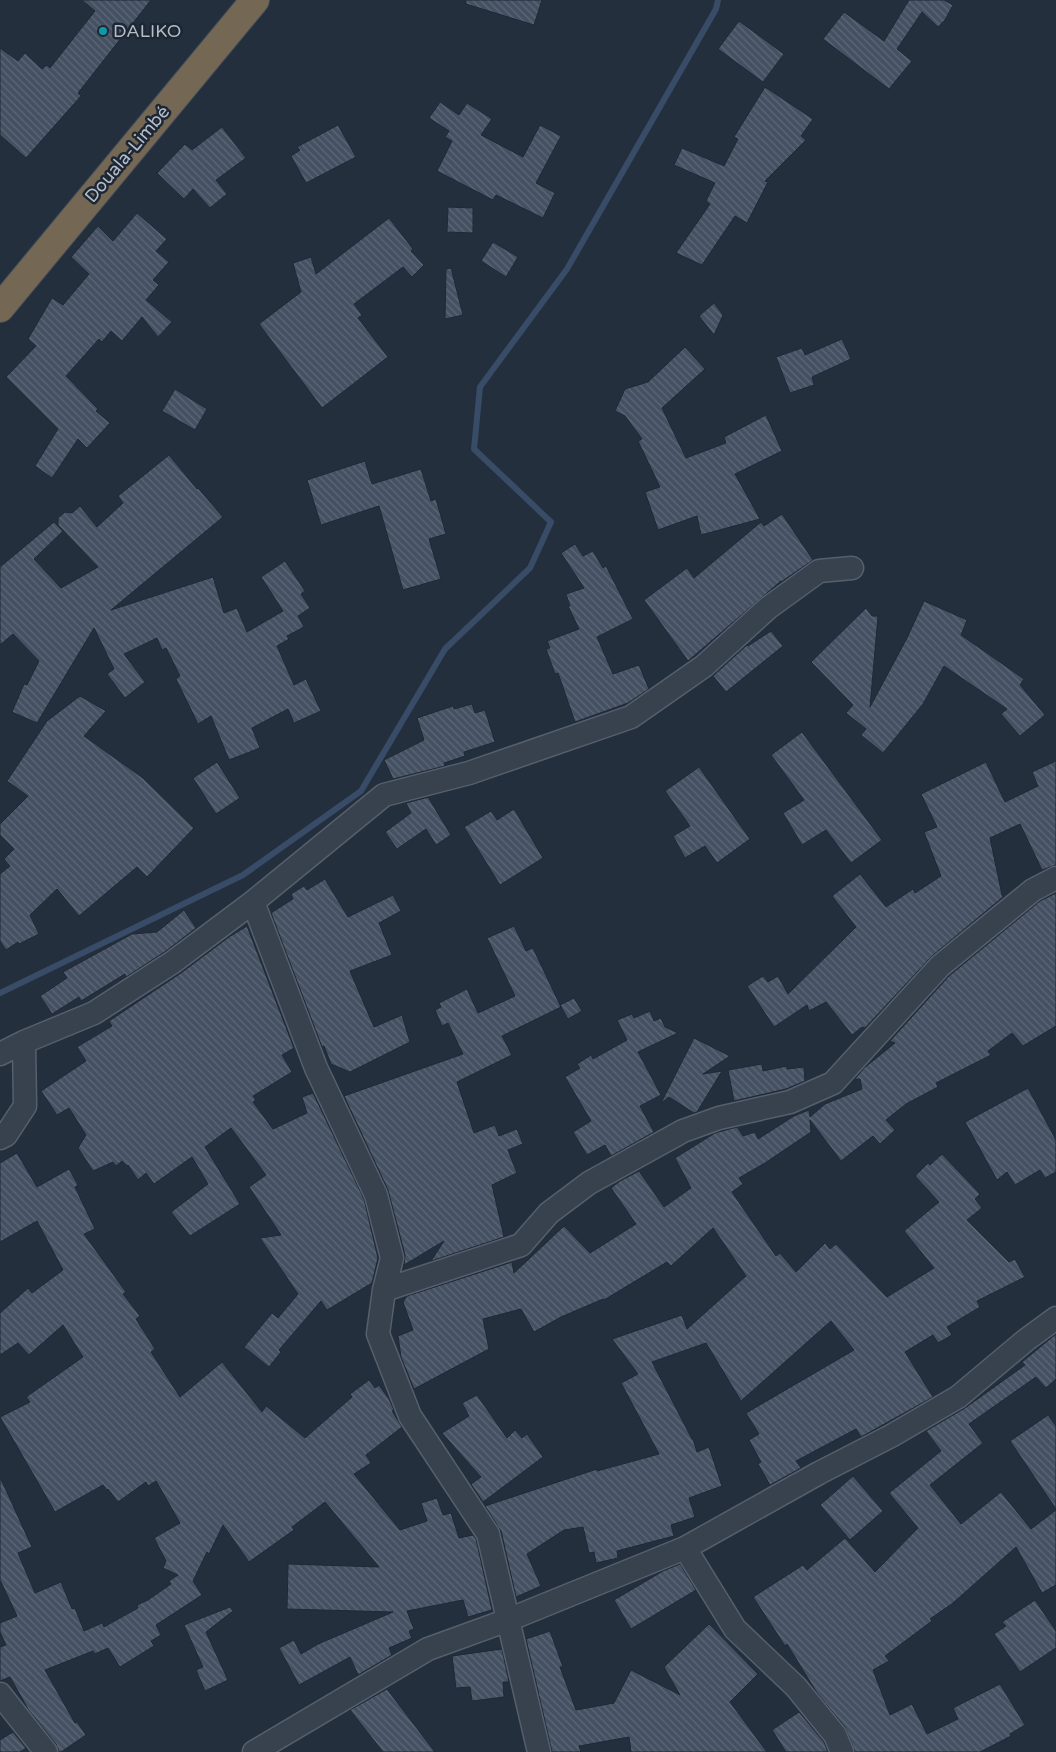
<svg xmlns="http://www.w3.org/2000/svg" width="1056" height="1752" font-family="'Varela Round',sans-serif">
	<defs>
		<pattern id="building-back-hatch" width="6" height="6" patternUnits="userSpaceOnUse" patternTransform="scale(1.25)"><rect width="6" height="6" fill="#455162"/><path d="M-1 5l2 2M0 0l6 6M5-1l2 2" fill="none" stroke="#5d6877"/></pattern>
	</defs>
	<rect width="100%" height="100%" fill="#242f3e"/>
	<g fill="none" stroke-linecap="round" stroke-linejoin="round">
		<path stroke="#394c67" stroke-width="6" d="M0,993L243,875L361,791L445,649L530,568L551,522L474,449L480,387L567,269L716,9L718,0"/>
	</g>
	<path fill="url(#building-back-hatch)" stroke="#1f2835" d="M82,0H151L78,93L81,96L26,158L0,135V48L18,61L25,53L42,69L47,65L50,68L95,11Z
		M466,0H542L534,25L466,4Z
		M909,0H944L953,5L945,20L938,27L922,12L897,49L912,61L889,89L823,39L844,12L884,41Z
		M739,21L784,54L763,82L718,49Z
		M765,87L813,119L801,136L806,140L765,181L768,182L747,223L735,216L702,265L676,253L710,204L706,201L715,183L674,165L682,148L724,166L738,139L734,137Z
		M440,102L459,115L467,103L492,119L481,135L523,157L540,125L561,136L536,183L555,193L543,218L496,195L493,200L437,171L452,141L445,137L449,131L429,118Z
		M338,125L356,157L306,183L291,156L300,150L297,147Z
		M222,127L246,158L216,180L227,194L210,208L193,189L184,199L157,173L185,144L192,150Z
		M448,207L473,208V233L447,232Z
		M137,213L167,239L156,251L169,262L153,280L159,285L146,300L172,322L158,337L142,317L122,341L111,331L102,342L99,339L66,376L98,409L96,411L110,423L87,448L78,439L52,478L35,466L58,429L6,377L36,346L28,339L52,298L63,305L89,274L71,257L98,226L113,241Z
		M389,218L413,249L411,251L424,265L412,277L403,267L354,304L362,315L358,318L388,357L322,408L259,324L301,292L293,263L311,257L316,274Z
		M493,242L518,257L506,277L481,261Z
		M451,268L463,315L445,319L446,269Z
		M714,303L723,315L714,335L699,316Z
		M842,339L851,359L812,377L814,385L790,393L776,357L802,348L805,355Z
		M685,347L705,369L662,408L686,458L726,443L724,437L766,415L782,451L735,474L760,519L701,535L697,516L658,530L645,492L660,487L638,441L642,439L625,416L615,411L625,389L648,382Z
		M175,389L207,409L195,430L162,411Z
		M169,455L197,489L198,488L223,517L111,610L213,577L224,613L237,608L247,632L283,611L261,577L285,561L305,591L301,594L310,608L298,616L304,627L287,636L289,639L277,646L294,685L306,679L321,711L294,723L288,709L252,728L260,748L229,760L211,716L198,724L176,679L180,676L166,648L162,650L157,638L124,654L145,682L125,698L107,674L114,669L94,628L37,723L12,712L24,684L27,685L39,661L13,634L0,645V567L54,522L63,531L34,559L61,588L98,567L58,525V518L65,512L72,513L80,506L97,527L123,503L118,496Z
		M365,461L372,484L421,469L431,501L436,499L446,534L429,539L441,579L403,590L379,506L321,525L307,480Z
		M782,514L813,560L781,582V581L688,661L644,600L687,568L694,578L761,522L764,526Z
		M575,544L583,556L593,551L603,568L606,566L633,619L597,637L613,674L639,665L649,689L628,703L575,722L558,673L555,674L546,649L550,648L547,641L579,629L568,606H570L566,594L584,588L561,553Z
		M924,601L967,620L961,635L1024,679L1020,685L1045,715L1020,736L1001,714L1007,709L944,666L923,704L883,753L861,735L866,729L846,713L853,705L811,662L866,608L872,616H878L870,707L907,638Z
		M771,631L783,646L726,692L713,676L747,645L748,646Z
		M80,696L106,711L84,736L143,778L194,828L147,877L137,867L79,916L57,889L30,915L39,934L19,944L18,942L6,950L0,941V874L10,866L4,859L14,849L0,835V824L28,796L7,781L47,721Z
		M472,704L475,713L485,710L495,742L464,752L465,756L444,763L445,766L393,779L384,760L424,740L417,718L453,706L454,709Z
		M802,732L882,840L851,863L826,830L802,845L783,813L804,800L771,755Z
		M1056,761V865L1042,870L1020,824L990,838L1002,895L1003,897L932,956L865,1028L862,1027L852,1035L826,1002L809,1011L807,1005L774,1027L747,986L763,976L768,982L778,976L788,994L856,927L832,896L860,874L886,907L913,889L915,893L941,876L924,832L937,827L921,794L986,762L1005,802L1038,786L1032,772Z
		M217,762L240,798L216,814L193,778Z
		M699,767L750,839L717,863L705,846L685,858L673,836L690,826L665,791Z
		M428,797L451,835L436,845L426,829L397,849L385,832L411,813L406,803L429,797Z
		M514,809L543,858L500,885L464,827L491,811L497,820Z
		M325,879L348,917L393,895L401,911L379,923L392,955L350,971L374,1027L402,1015L410,1042L350,1072L331,1064L324,1046L322,1047L271,913L293,899L291,894L304,886L307,890Z
		M1056,893V1026L1023,1046L1012,1033L988,1051L991,1055L936,1083L938,1087L906,1104L886,1120L895,1130L880,1144L873,1136L841,1161L810,1120L811,1132L765,1163L739,1178L743,1184L732,1192L776,1256L780,1253L796,1272L825,1243L830,1249L836,1244L887,1297L934,1268L904,1231L939,1202L915,1176L928,1163L930,1165L942,1154L980,1194L975,1199L982,1208L967,1220L1009,1262L1015,1259L1025,1277L977,1301L980,1307L947,1327L952,1335L938,1343L933,1335L905,1352L933,1397L861,1437L856,1429L796,1461L801,1468L770,1485L758,1464L761,1462L749,1440L759,1434L746,1413L854,1350L831,1321L741,1401L706,1343L652,1362L692,1439H693L697,1452L709,1447L722,1486L689,1498L695,1517L671,1525L674,1536L617,1551L618,1558L596,1563L594,1552L589,1553L583,1527L564,1530L527,1554L541,1586L516,1597L501,1531L485,1506L597,1469V1471L659,1454L621,1383L638,1374L612,1339L682,1315L687,1329L746,1276L713,1228L671,1266L667,1262L604,1300L603,1299L561,1317L534,1332L521,1309L483,1319L489,1349L414,1389L401,1357L398,1336L413,1330L403,1302L407,1296L512,1262L514,1273L564,1226L590,1253L636,1224L611,1188L620,1181L639,1171L664,1207L691,1188L675,1158L715,1133L737,1127L743,1136L755,1132L758,1139L794,1116L809,1110L810,1117L825,1104L862,1089L860,1079L854,1080L864,1068L895,1043L890,1041L949,976L1040,901Z
		M184,910L196,928L166,951L126,977L125,974L81,1001L79,997L52,1014L40,996L67,978L63,972L132,934L157,932Z
		M247,926L294,1048L282,1055L292,1072L253,1096L256,1100L253,1102L273,1129L307,1113L302,1097L313,1093L364,1199L378,1258L372,1283L327,1310L321,1301L279,1350L281,1352L269,1367L244,1347L272,1313L278,1318L298,1294L260,1238L281,1235L249,1187L266,1175L231,1128L205,1147L240,1204L190,1236L171,1212L208,1184L192,1157L154,1184L146,1173L138,1180L128,1165L127,1166L122,1161L116,1166L113,1162L93,1171L78,1148L86,1135L69,1108L57,1115L41,1091L86,1061L77,1047L112,1026L109,1021L181,973L229,937Z
		M514,926L526,951L533,948L561,1007L502,1036L512,1055L457,1082L474,1133L495,1125L499,1136L517,1129L523,1144L508,1150L517,1173L492,1185L504,1237L431,1261L444,1241L404,1265L405,1255L388,1190L344,1096L463,1054L448,1023L442,1026L435,1010L441,1007L439,1003L467,989L478,1013L515,996L487,938Z
		M574,998L582,1011L568,1019L560,1005Z
		M650,1011L654,1021L661,1018L665,1027L678,1033L638,1052L661,1095L640,1106L654,1132L611,1156L605,1145L587,1155L573,1132L591,1121L565,1077L580,1068L577,1064L591,1055L593,1059L627,1040L617,1020L632,1014L634,1018Z
		M694,1038L730,1056L703,1074L722,1071L697,1112L694,1113L669,1097L661,1103Z
		M762,1064L763,1071L787,1066V1069L804,1067L805,1081L786,1089L734,1101L728,1070Z
		M1028,1088L1056,1140V1172L1045,1178L1040,1170L1015,1185L1007,1172L997,1180L965,1122Z
		M17,1153L37,1187L69,1169L78,1185L75,1187L95,1229L84,1234L126,1292L123,1294L140,1316L136,1319L155,1349L151,1352L180,1397L222,1362L262,1412L266,1406L305,1438L352,1397L350,1394L369,1380L375,1388L379,1385L389,1399L394,1410L392,1411L402,1427L366,1455L371,1463L354,1474L400,1530L427,1521L421,1503L437,1498L443,1515L451,1513L459,1538L473,1535L476,1539L492,1610L468,1617L463,1600L407,1611L414,1629L409,1631L412,1638L389,1648L392,1655L358,1675L350,1657L299,1685L279,1648L294,1640L301,1654L318,1644L393,1612L287,1609L288,1564L379,1567L325,1502L292,1527L294,1530L249,1562L223,1525L209,1554L207,1552L193,1581L202,1595L156,1625L161,1635L151,1641L154,1646L120,1667L108,1648L95,1654L93,1651L45,1670L75,1723L77,1722L86,1735L61,1752H59L56,1744L28,1709L10,1677L0,1681V1647L6,1645L0,1632V1623L17,1616L0,1580V1477L32,1547L18,1553L35,1593L61,1582L72,1609L75,1608L84,1631L102,1623L104,1627L138,1608L137,1605L148,1600L171,1584L169,1581L178,1575L163,1568L166,1561L154,1538L180,1523L156,1481L148,1486L146,1482L118,1502L108,1489L107,1490L103,1485L55,1512L0,1417L30,1402L26,1397L83,1357L63,1325L29,1355L18,1343L0,1355V1313L28,1288L32,1293L63,1270L37,1221L0,1242V1163Z
		M1056,1334V1379L1046,1388L1036,1377L969,1424L983,1443L930,1485L961,1524L1001,1492L1031,1529L1056,1510V1585L1042,1593L1016,1547L953,1603L930,1619L932,1621L885,1656L889,1661L873,1670L890,1715L912,1704L927,1734L958,1719L953,1708L1000,1684L1025,1725L1010,1734L1011,1736L980,1752H855L845,1727L817,1693L787,1644L785,1646L753,1597L803,1565L807,1570L845,1538L875,1572L918,1528L889,1493L941,1451L926,1431L965,1408L1025,1365L1022,1362Z
		M477,1395L507,1438L515,1430L522,1438L527,1434L543,1457L483,1502L471,1484L481,1477L442,1433L469,1416L462,1403Z
		M1048,1415L1056,1426V1509L1010,1441Z
		M853,1476L883,1511L850,1540L820,1505Z
		M680,1564L696,1590L631,1629L614,1600L663,1571Z
		M1035,1600L1056,1631V1648L1020,1672L994,1634L1006,1626L1002,1622Z
		M230,1607L233,1611L206,1632L228,1680L205,1691L196,1670L203,1667L184,1625Z
		M709,1624L758,1674L730,1702L767,1752H631L629,1737L579,1746L581,1752H552L526,1639L550,1631L563,1667H560L576,1710L614,1703L631,1670L680,1695L664,1667Z
		M502,1649L509,1682H503L504,1697L472,1701L470,1687L456,1688L452,1656Z
		M387,1689L435,1752H383L350,1710Z
		M799,1712L824,1742L828,1752H786L772,1730Z
		M13,1732L26,1748L20,1752H0V1740Z"/>
	<g fill="none" stroke-linecap="round" stroke-linejoin="round">
		<g stroke="#565f6c" stroke-width="25">
			<path id="street" d="M253,902L316,1068L376,1195L392,1258L384,1290L378,1334L410,1416L488,1534L539,1752
				M0,1054L24,1042L94,1013L173,962L253,902L384,795L469,773L631,717L704,666L768,608L819,571L852,568
				M0,1138L6,1135L25,1106L24,1042
				M384,1290L521,1245L549,1213L589,1183L683,1131L719,1118L790,1102L833,1083L940,966L1033,890L1056,878
				M685,1548L735,1629L796,1687L835,1735L842,1752
				M0,1694L46,1752
				M254,1752L428,1649L508,1620L685,1548L819,1473L891,1436L958,1397L1026,1340L1056,1318"/>
		</g>
		<g stroke="#434c59" stroke-width="30">
			<path id="highway" d="M0,308L255,0"/>
		</g>
		<use href="#street" stroke="#38414e" stroke-width="22"/>
		<use href="#highway" stroke="#746855" stroke-width="28"/>
	</g>
	<circle fill="#0f9aa8" stroke="#1d2633" stroke-width="2" cx="103" cy="31" r="5"/>
	<g text-anchor="middle" dominant-baseline="central" stroke-width="5" stroke-linejoin="round" paint-order="stroke">
		<g font-size="18" fill="#b4bcc9" stroke="#1d2633" text-anchor="start">
			<text x="113" y="31">DALIKO</text>
		</g>
		<g font-size="18" fill="#b4bcc9" stroke="#1d2633">
			<text transform="translate(127 154) rotate(-50)">Douala-Limbé</text>
		</g>
	</g>
</svg>
